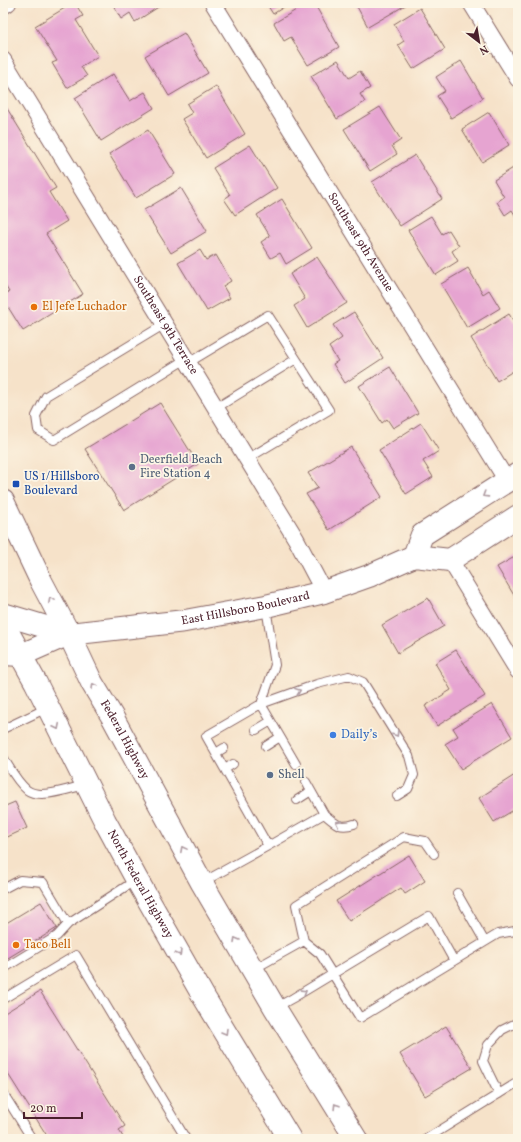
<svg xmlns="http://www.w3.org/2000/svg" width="521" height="1142" font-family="Vollkorn,serif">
	<rect width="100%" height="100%" fill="#fcf5e5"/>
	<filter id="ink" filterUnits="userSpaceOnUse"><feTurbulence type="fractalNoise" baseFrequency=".025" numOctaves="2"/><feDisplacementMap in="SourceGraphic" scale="8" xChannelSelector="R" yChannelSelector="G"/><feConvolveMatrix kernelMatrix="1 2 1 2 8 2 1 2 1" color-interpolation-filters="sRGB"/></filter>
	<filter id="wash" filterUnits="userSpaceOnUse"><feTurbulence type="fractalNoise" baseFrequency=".012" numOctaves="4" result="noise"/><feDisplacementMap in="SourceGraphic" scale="16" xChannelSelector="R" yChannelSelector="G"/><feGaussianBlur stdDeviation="0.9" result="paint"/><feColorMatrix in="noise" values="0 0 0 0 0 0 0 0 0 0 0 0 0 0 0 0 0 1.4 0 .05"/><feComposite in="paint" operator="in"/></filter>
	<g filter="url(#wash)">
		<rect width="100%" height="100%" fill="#f6e2c9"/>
		<g id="blocks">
			<path fill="#e6a4d1" d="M73,3H75L83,16L76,20L98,56L81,67L87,76L67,88L52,63L57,61L35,26Z
				M112,3H163V4L135,22L130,13L121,19Z
				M266,3H290L273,14Z
				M308,3H314L339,47L308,65L291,37L284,41L274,23Z
				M355,3H409L368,27Z
				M420,8L445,49L413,69L398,45L404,41L394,24Z
				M184,33L208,73L169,96L145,56Z
				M338,60L349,78L360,71L370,88L360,94L365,102L337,119L311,76Z
				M461,61L483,98L451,118L437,96L445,91L436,77Z
				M113,74L130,101L145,92L154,108L101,141L75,98Z
				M216,86L245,134L206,158L182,119L192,113L187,104Z
				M3,102L56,188L49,192L67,221L46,234L83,294L23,331L3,299V295L9,292L3,282Z
				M380,107L401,140L392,146L397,154L370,171L344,129Z
				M489,112L509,145L482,162L462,129Z
				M148,130L175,174L136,198L109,154Z
				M250,145L277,188L235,215L224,199L230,195L213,168Z
				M415,155L442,199L400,226L372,182Z
				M518,165V220L512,210L505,215L497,202L504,197L494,180Z
				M181,188L207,231L171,253L144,210Z
				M282,199L312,248L286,264L280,253L271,258L261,242L270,236L257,215Z
				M431,216L442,234L449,230L459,246L452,251L458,261L436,275L408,230Z
				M200,250L206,260L216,255L231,281L223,286L230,298L207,311L178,263Z
				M317,257L347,303L307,328L294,306L305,299L290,274Z
				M468,268L483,294L489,290L500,308L467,328L441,284Z
				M354,312L383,358L345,383L333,364L338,361L329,347L342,338L333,325Z
				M509,314L518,328V368L497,381L471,338Z
				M390,367L418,413L393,428L387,419L382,423L359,386Z
				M160,403L198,464L124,510L85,449Z
				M421,423L439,451L423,461L433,477L406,494L379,450Z
				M351,447L382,497L329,530L306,494L318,488L308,473Z
				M518,555V602L497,567Z
				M428,598L444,626L398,653L382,625Z
				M456,650L485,696L437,726L425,706L451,690L435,663Z
				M492,704L512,737L461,769L445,744L458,736L453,728Z
				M518,773V809L517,808L494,822L479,798Z
				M15,802L27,828L3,839V807Z
				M409,855L425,881L405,894L401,888L349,921L336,901Z
				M41,902L57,928L3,961V925Z
				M40,991L125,1126L119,1130L124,1139H49L3,1066V1014Z
				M446,1026L472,1068L425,1096L400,1054Z"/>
		</g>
	</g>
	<g filter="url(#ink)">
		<use href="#blocks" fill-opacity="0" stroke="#866362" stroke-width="1"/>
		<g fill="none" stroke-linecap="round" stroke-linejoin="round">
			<g stroke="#866362" stroke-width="10">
				<path id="service" d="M165,324L46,396L36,416L38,430L54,440L186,359
					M188,363L268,315L329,410L247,459
					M216,408L296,359
					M3,729L47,708
					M256,730L271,721
					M266,746L280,737
					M216,753L224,748
					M3,757C10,768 16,781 27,790C40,800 71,788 85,785
					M296,764L261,704L317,684L349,676L363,682L409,756L414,775L408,789L397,796
					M225,769L233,764
					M297,800L311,791
					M324,814C335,823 339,829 354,824
					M268,846L324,814L306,782
					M434,854L425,841L404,837L296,905L304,941L320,954L360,1018L498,934L515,931L518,934
					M203,882L268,846L206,736L261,704L275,665L266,607
					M3,889L20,880L43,882L68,924L136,880
					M457,893L485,942
					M3,969L57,936L68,924
					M254,969L304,941
					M3,999L76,955L186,1139
					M275,1008L293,998L429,916L454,961
					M3,1093L32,1139
					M499,1094L483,1061L488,1045L502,1030L516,1023L518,1024
					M272,1139L284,1131
					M426,1139L518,1082"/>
			</g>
			<g stroke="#866362" stroke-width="18">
				<g id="minor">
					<path id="s1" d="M213,3L507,481"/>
					<path d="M471,3L518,79"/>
					<path d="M3,6L8,3"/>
					<path id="s2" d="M3,60L296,539L324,592"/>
					<path d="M450,560L518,671"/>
				</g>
			</g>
			<g stroke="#866362" stroke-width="24">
				<path id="secondary" d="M3,654L21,655"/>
			</g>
			<g stroke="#866362" stroke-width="24">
				<g id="primary">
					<path id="s3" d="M3,501L41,581L69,634L92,683L113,718L202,883L275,1008L356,1139"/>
					<path d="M414,556L422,535L518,474"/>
					<path d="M3,614L69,634"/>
					<path id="s4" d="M3,623L36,683L105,821L137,880L205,999L290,1139"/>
					<path id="s5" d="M21,655L69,634L185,621L266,606L324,592L369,576L414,556L450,560L518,516"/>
				</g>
			</g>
			<use href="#service" stroke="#fff" stroke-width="8"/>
			<use href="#minor" stroke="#fff" stroke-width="16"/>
			<use href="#secondary" stroke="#fff" stroke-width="22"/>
			<use href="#primary" stroke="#fff" stroke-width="22"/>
		</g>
		<defs><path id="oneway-chevron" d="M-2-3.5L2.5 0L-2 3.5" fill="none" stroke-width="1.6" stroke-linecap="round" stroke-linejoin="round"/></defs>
		<g stroke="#ae9aa0">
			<use href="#oneway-chevron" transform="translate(485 495) rotate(148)"/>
			<use href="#oneway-chevron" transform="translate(51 600) rotate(-118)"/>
			<use href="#oneway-chevron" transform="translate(94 686) rotate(-120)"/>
			<use href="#oneway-chevron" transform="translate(298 691) rotate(-20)"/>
			<use href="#oneway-chevron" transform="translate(57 727) rotate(64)"/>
			<use href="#oneway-chevron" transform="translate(396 734) rotate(58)"/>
			<use href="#oneway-chevron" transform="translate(338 823) rotate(-155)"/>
			<use href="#oneway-chevron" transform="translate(183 849) rotate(-118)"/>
			<use href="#oneway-chevron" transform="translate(236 940) rotate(-121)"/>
			<use href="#oneway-chevron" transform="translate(179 953) rotate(60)"/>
			<use href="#oneway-chevron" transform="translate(304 992) rotate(-32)"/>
			<use href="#oneway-chevron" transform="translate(225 1032) rotate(59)"/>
			<use href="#oneway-chevron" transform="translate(336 1106) rotate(-122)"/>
		</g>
	</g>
	<g fill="#e8710a" stroke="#fcf5e5" stroke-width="1.5">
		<circle cx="34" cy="307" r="4"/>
		<circle cx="16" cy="945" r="4"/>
	</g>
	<g fill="#5c6f8a" stroke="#fcf5e5" stroke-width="1.5">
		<circle cx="132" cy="467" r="4"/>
		<circle cx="270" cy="775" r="4"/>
	</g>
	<rect fill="#1a4fb4" stroke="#fcf5e5" stroke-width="1.5" x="12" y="480" width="8" height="8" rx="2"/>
	<circle fill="#3f7fe0" stroke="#fcf5e5" stroke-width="1.5" cx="333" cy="735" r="4"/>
	<g text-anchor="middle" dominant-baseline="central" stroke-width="3.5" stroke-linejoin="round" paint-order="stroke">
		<g font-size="12" fill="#4a1f2b" stroke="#fcf5e5">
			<text stroke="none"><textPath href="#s1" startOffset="281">Southeast 9th Avenue</textPath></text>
			<text stroke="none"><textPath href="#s2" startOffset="311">Southeast 9th Terrace</textPath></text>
			<text stroke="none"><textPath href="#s5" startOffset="231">East Hillsboro Boulevard</textPath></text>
			<text stroke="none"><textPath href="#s3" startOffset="268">Federal Highway</textPath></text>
			<text stroke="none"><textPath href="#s4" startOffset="295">North Federal Highway</textPath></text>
		</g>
		<g font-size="12" fill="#c56008" stroke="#fcf5e5" text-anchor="start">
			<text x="42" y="307">El Jefe Luchador</text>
			<text x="24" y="945">Taco Bell</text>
		</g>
		<g font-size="12" fill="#4e5e75" stroke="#fcf5e5" text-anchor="start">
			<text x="140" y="460">Deerfield Beach<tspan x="140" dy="14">Fire Station 4</tspan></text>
			<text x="278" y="775">Shell</text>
		</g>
		<g font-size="12" fill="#164399" stroke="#fcf5e5" text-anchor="start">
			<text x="24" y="477">US 1/Hillsboro<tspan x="24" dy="14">Boulevard</tspan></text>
		</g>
		<g font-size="12" fill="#366cbe" stroke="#fcf5e5" text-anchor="start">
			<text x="341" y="735">Daily’s</text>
		</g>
	</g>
	<rect width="521" height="1142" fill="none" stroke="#fcf5e5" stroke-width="16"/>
	<g transform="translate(479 42) rotate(149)" stroke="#fcf5e5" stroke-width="3" paint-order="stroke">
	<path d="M0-3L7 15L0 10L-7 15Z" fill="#4a1f2b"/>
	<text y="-6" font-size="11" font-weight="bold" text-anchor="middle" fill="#4a1f2b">N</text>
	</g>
	<path d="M24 1112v6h58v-6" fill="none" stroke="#4a1f2b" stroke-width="2"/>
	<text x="30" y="1112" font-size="12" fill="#4a1f2b" stroke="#fcf5e5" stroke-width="3" paint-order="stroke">20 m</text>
</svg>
